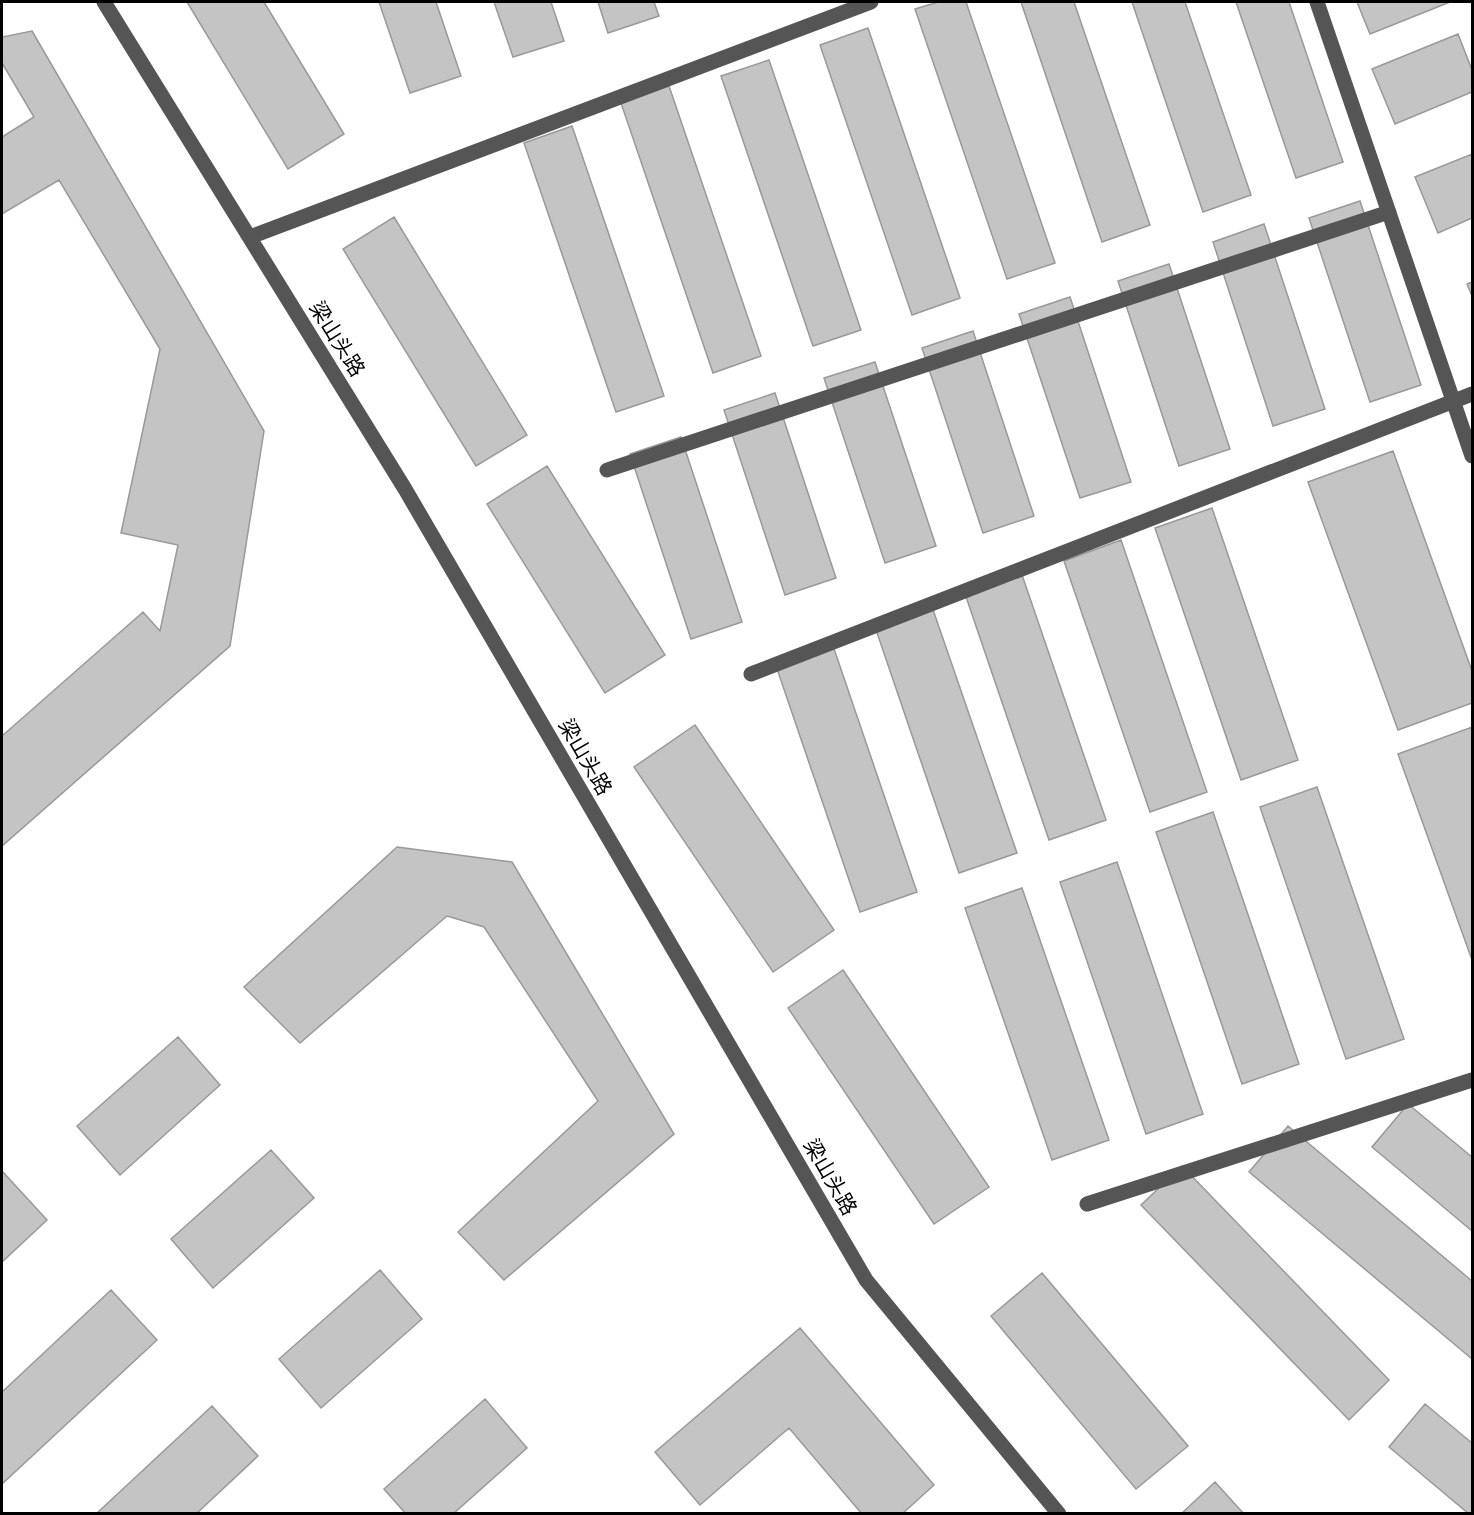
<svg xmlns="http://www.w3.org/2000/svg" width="1474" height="1515" font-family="'Nunito Sans','Noto Sans SC',sans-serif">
	<rect width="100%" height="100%" fill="#fff"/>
	<path fill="#c4c4c4" stroke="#999" stroke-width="1.5" d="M187,2H264L344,134L288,169Z
		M379,2H436L461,76L410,93Z
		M494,2H551L564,41L513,57Z
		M598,2H654L659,16L608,33Z
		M938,2H966L1055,263L1007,279L915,9Z
		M1021,2H1074L1150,225L1102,242Z
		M1132,2H1185L1251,195L1203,212Z
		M1236,2H1289L1343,162L1296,178Z
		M1357,2H1450L1370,34Z
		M868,28L960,298L912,315L820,45Z
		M32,31L264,431L230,646L2,846V736L143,612L160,631L178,545L121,533L160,349L59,180L2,214V137L34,117L2,63V37Z
		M1458,34L1472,70V92L1395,124L1372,69Z
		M769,60L861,330L813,346L721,76Z
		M669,86L761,356L713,373L621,103Z
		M572,126L664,396L616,412L524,143Z
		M1472,154V218L1438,233L1415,177Z
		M1360,201L1421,385L1370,402L1309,218Z
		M394,217L527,435L476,466L343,249Z
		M1264,224L1325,409L1273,426L1213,242Z
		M1169,264L1230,449L1179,466L1118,281Z
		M1472,282V296L1467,284Z
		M1070,297L1131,482L1080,498L1019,314Z
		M973,331L1034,516L983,533L922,348Z
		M875,362L936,546L885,563L824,378Z
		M775,393L836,578L785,595L724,410Z
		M681,437L742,622L691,639L630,454Z
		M1393,451L1472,671V703L1398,730L1308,482Z
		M547,466L665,655L605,693L487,504Z
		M1212,508L1298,760L1241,780L1155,528Z
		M1121,540L1207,792L1150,812L1064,561Z
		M1020,569L1106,820L1049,840L963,588Z
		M930,601L1017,853L959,873L873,621Z
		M831,640L917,892L860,912L774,660Z
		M695,725L834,930L773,972L634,767Z
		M1472,727V960L1398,754Z
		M1317,787L1404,1039L1346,1059L1260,807Z
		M1213,812L1299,1064L1242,1084L1156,832Z
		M397,847L512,862L674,1134L504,1280L458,1232L598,1101L484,927L447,916L300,1043L244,987Z
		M1117,862L1203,1114L1146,1134L1060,882Z
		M1022,888L1109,1140L1052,1160L965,908Z
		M843,970L989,1187L934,1224L788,1008Z
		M178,1037L220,1085L120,1175L77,1126Z
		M1408,1104L1472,1157V1231L1372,1147Z
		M1288,1126L1472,1281V1359L1249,1172Z
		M271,1150L314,1198L213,1288L171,1239Z
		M1182,1166L1389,1380L1349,1420L1141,1205Z
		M2,1171L47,1220L2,1262Z
		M380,1270L422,1319L321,1408L279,1359Z
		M1042,1273L1188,1446L1136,1489L991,1316Z
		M111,1290L157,1340L2,1484V1392Z
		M800,1328L934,1485L902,1514H862L789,1428L700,1505L655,1452Z
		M485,1399L527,1448L453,1514H406L384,1489Z
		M1425,1404L1472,1443V1514H1469L1389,1447Z
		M212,1406L258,1456L196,1514H96Z
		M1215,1482L1244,1514H1181Z"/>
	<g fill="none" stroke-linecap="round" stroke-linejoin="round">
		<path stroke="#555" stroke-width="15" d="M104,2L405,489L866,1280L1059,1514
			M1317,2L1472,456
			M250,237L871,2
			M607,470L1389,212
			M751,674L1472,394
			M1087,1204L1472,1080"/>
	</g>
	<g text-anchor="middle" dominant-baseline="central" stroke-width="4.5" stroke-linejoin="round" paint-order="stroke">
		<g font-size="21" fill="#000" stroke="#fff">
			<text transform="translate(337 339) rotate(58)">梁山头路</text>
			<text transform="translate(585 757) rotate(60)">梁山头路</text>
			<text transform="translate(830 1177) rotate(60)">梁山头路</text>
		</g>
	</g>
	<rect width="1474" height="1515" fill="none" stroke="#000000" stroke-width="6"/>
</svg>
